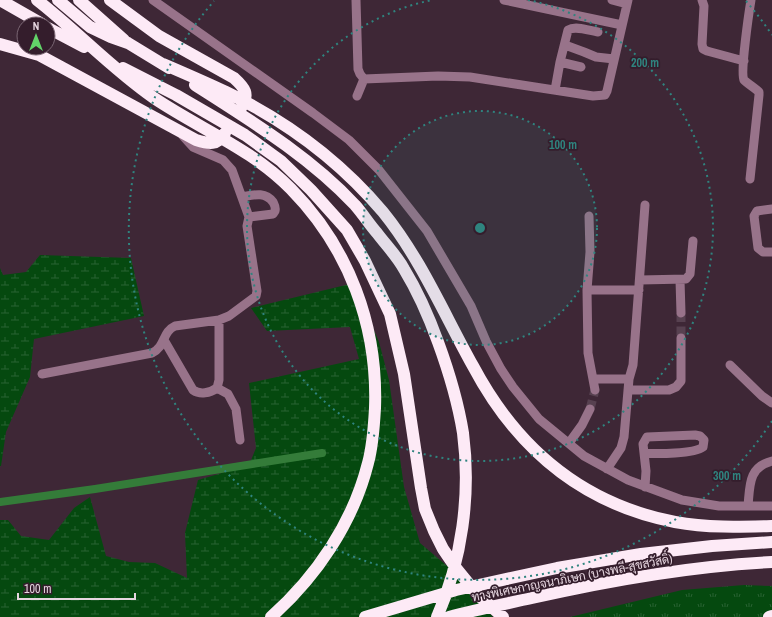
<svg xmlns="http://www.w3.org/2000/svg" width="772" height="617" font-family="'Archivo Narrow',Sarabun,sans-serif">
	<defs>
		<pattern id="grass-tufts" width="24" height="20" patternUnits="userSpaceOnUse"><rect width="24" height="20" fill="#05490f"/><path d="M3 7l-1-3M5 7V3M7 7l1-3M15 17l-1-3M17 17v-4M19 17l1-3" fill="none" stroke="#296232"/></pattern>
		<pattern id="wetland-marsh" width="20" height="14" patternUnits="userSpaceOnUse"><rect width="20" height="14" fill="#05490f"/><path d="M1 5h8M5 5V1M11 12h8M15 12V8" fill="none" stroke="#296232"/></pattern>
	</defs>
	<rect width="100%" height="100%" fill="#3e2736"/>
	<path fill="url(#grass-tufts)" d="M744,585L772,586V617H570L682,590Z"/>
	<path fill="url(#wetland-marsh)" d="M40,255L131,258L144,316L34,339L30,377L6,432L1,466H0V268L3,275L26,272Z
		M354,283L379,342L389,380L404,487L420,543L453,571L493,617H0V520H8L21,536L49,540L74,508L90,497L106,556L129,562L155,563L187,578L185,533L198,480L249,465L256,448L249,383L359,359L350,327L267,331L251,308Z"/>
	<g fill="none" stroke-linecap="round" stroke-linejoin="round">
		<path stroke="#347c39" stroke-width="8" d="M0,502L95,489L322,453"/>
		<path stroke="#574150" stroke-width="9" stroke-dasharray="9 4.5" stroke-linecap="butt" d="M681,313V338
			M590,409L595,390"/>
		<path stroke="#98738a" stroke-width="9" d="M153,0L313,113L349,140L379,170L427,231L471,306L486,341L501,369L513,387L539,419L584,456L628,480L682,500L719,506H772
			M356,0L358,69L360,74L364,79L438,76L470,77L593,96L605,95L607,91L628,0
			M504,0L622,25
			M612,0L627,4
			M702,0L704,6L702,44L703,49L707,51L744,61
			M565,45L584,52L596,57L614,59
			M560,62L581,67
			M555,90L560,62L568,30C576,25 590,31 598,32
			M357,96L364,79
			M750,179L759,95V92C755,88 748,84 744,80C740,73 749,12 751,0
			M242,197C253,195 265,191 273,202C275,206 276,207 275,211L273,214L249,217
			M772,209L757,211L754,216L758,248L763,252H772
			M589,216L590,252L587,290L588,353L595,390
			M640,280L686,279L690,274L693,241
			M680,280L681,313
			M587,290H639
			M164,340L193,390C200,395 210,393 217,388L219,380V320
			M730,365L762,396L772,403
			M42,374L152,353C166,346 162,332 175,326L219,320L229,316L256,296L257,291L247,226L249,217L232,170L223,160L193,147L183,136
			M594,379H629
			M217,388L228,394L236,409L240,440
			M628,390H669L676,387L681,381V338
			M569,443L582,425L590,409
			M644,453L643,444L647,437L695,435L700,436L704,440L703,447C694,454 657,454 644,453L646,471L645,487
			M607,469L621,448L624,437L629,379L633,365L645,205
			M748,506C750,486 748,467 772,461"/>
		<path stroke="#fdeaf6" stroke-width="12" d="M0,0L42,24
			M37,0C77,31 112,69 154,98C200,129 252,149 291,189C349,248 378,326 375,408C374,426 373,445 368,463C353,523 316,577 271,617
			M58,0L90,27L111,37L128,43L169,68
			M79,0L124,40
			M110,0L159,36L234,78C245,88 250,94 241,108
			M48,28L84,47
			M0,44L39,55L196,140C209,144 217,146 225,133
			M163,64C184,73 205,82 226,92C286,121 340,161 383,212C421,259 444,314 473,366C517,449 582,504 675,522C707,528 739,527 772,526
			M123,68L176,95L245,135L281,161L311,190L347,230L365,261L390,314L404,374L421,488L425,509L434,531L443,549L456,568L478,595L503,617
			M195,85C251,121 309,156 355,205C363,214 369,224 377,233C386,245 397,256 404,269C418,292 429,317 438,342C449,372 458,402 463,433C471,494 462,561 437,617
			M365,617L456,590L557,568L641,554L712,546L772,542
			M449,617C477,609 505,604 532,598C611,580 691,566 772,562
			M769,617L772,616"/>
	</g>
	<circle cx="480" cy="228" r="117" fill="#2f847f" fill-opacity=".12"/>
	<g fill="none" stroke="#2f847f" stroke-width="2" stroke-dasharray="2 4">
		<circle cx="480" cy="228" r="117"/>
		<path d="M528 0A233 233 0 1 1 432 0"/>
		<path d="M772 421A350 350 0 1 1 214 1M746 1A350 350 0 0 1 772 35"/>
	</g>
	<g text-anchor="middle" dominant-baseline="central" stroke-width="3.5" stroke-linejoin="round" paint-order="stroke">
		<g font-size="12" fill="#e6d6e0" stroke="#341d2c">
			<text transform="translate(572 578) rotate(-11)">ทางพิเศษกาญจนาภิเษก (บางพลี-สุขสวัสดิ์)</text>
		</g>
	</g>
	<circle cx="480" cy="228" r="6" fill="#2f847f" stroke="#341d2c" stroke-width="2"/>
	<g font-size="12" text-anchor="middle" font-weight="bold" fill="#2f847f" stroke="#341d2c" stroke-width="3.5" stroke-linejoin="round" paint-order="stroke">
		<text x="645" y="67">200 m</text>
		<text x="563" y="149">100 m</text>
		<text x="727" y="480">300 m</text>
	</g>
	<g transform="translate(36 36)"><circle r="19" fill="#341d2c" stroke="#7b6774"/>
	<path d="M0-3L7 15L0 10L-7 15Z" fill="#62d469"/>
	<text y="-6" font-size="11" font-weight="bold" text-anchor="middle" fill="#e6d6e0">N</text>
	</g>
	<path d="M18 593v6h117v-6" fill="none" stroke="#e6d6e0" stroke-width="2"/>
	<text x="24" y="593" font-size="12" fill="#e6d6e0" stroke="#341d2c" stroke-width="3" paint-order="stroke">100 m</text>
</svg>
